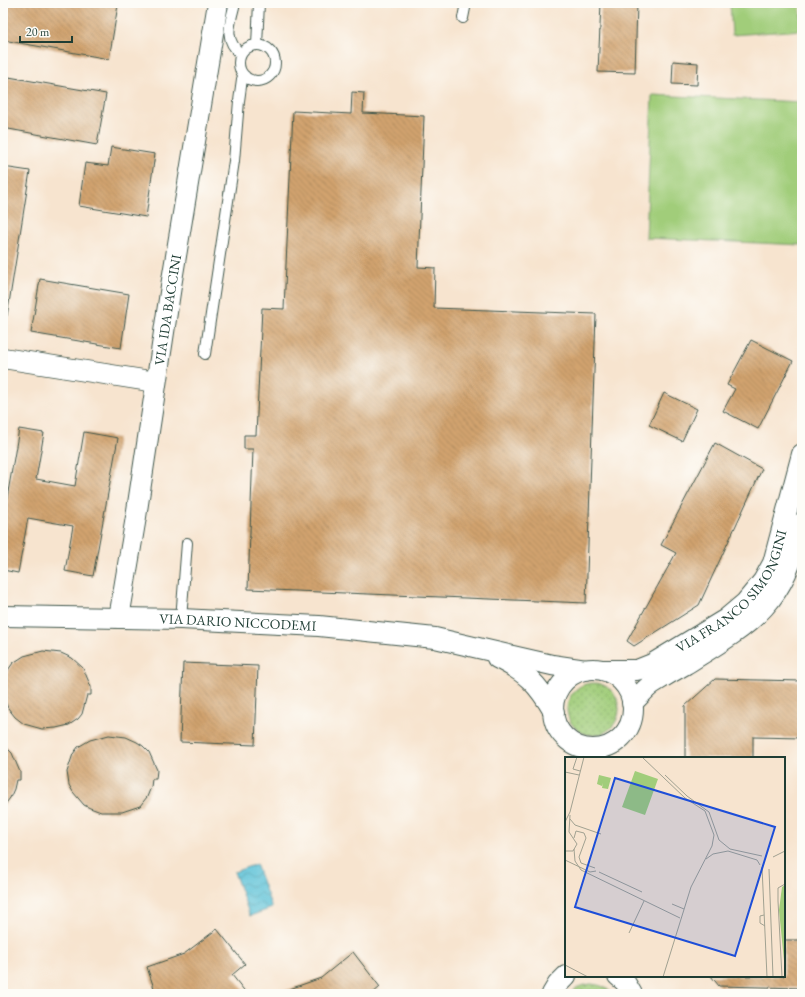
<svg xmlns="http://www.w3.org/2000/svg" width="805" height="997" font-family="'EB Garamond',serif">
	<defs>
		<pattern id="grass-dots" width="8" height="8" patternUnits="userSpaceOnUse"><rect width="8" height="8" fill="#a1cd7a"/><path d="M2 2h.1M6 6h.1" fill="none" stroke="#83a865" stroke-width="1.8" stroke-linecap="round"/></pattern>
		<pattern id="water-waves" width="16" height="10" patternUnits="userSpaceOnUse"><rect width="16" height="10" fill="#5ac1d7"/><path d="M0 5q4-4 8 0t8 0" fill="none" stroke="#4a9eaf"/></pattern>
		<pattern id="building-back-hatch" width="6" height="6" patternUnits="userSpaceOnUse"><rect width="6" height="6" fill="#d1a36e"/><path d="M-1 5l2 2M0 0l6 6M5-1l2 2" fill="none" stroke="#a9865b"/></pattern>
	</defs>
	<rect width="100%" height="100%" fill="#fdfcf7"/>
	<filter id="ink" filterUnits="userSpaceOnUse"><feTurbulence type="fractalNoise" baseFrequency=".025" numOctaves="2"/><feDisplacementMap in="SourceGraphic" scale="8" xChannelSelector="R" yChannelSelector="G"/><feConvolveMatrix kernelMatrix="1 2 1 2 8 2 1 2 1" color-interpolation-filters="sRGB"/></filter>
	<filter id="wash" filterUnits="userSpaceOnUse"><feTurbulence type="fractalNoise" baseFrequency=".012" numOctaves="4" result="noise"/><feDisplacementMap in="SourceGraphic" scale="16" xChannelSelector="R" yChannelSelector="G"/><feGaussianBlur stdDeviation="0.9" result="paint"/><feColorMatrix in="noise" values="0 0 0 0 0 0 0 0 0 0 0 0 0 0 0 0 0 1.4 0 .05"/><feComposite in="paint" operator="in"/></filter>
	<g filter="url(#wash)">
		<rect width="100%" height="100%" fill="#f7e4cf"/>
		<path fill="url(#grass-dots)" stroke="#608557" d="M567 709a26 26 0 1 1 52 0a26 26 0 1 1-52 0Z
			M591,984C600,985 607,987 612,994H570C576,987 583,985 591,984Z"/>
		<path fill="#a1cd7a" stroke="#608557" d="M730,3H800L802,30L732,35Z
			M652,95L802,102V245L646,238Z"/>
		<path fill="url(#water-waves)" stroke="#3c7f86" d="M256,864L272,908L250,916L234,872Z"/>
		<g id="blocks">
			<path fill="url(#building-back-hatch)" d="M3,3H106L118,5L109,59L3,40Z
				M601,3H637L635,73L598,72Z
				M673,61L698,63L697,85L672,84Z
				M3,76L106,94L97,145L3,128Z
				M352,92L364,93L363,113L424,116L418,267L435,268L434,308L596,314L586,603L248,589L253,449H244V435H256L262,308L284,309L293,111L351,114Z
				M111,147L155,154L146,217L79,206L85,163L108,166Z
				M3,167L30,171L7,316H3Z
				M40,279L129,294L121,348L31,333Z
				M751,340L793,361L758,429L723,411L735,389L727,385Z
				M664,393L697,409L682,441L649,425Z
				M19,429L44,433L36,479L75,486L84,432L118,438L93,576L65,571L73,526L28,518L18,573L3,570V521Z
				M715,443L762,469L699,605L634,646L627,641L676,553L661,545Z
				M43,651L61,653L72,658L83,668L91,687V695H87L82,714L78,719L69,725L56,728L42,729L24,724L15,717L8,708L3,698V686L8,670L13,663L24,656Z
				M183,663L258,666L255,745L180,742Z
				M715,679L802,681V738L753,737V758H685V706Z
				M109,735L126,737L137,742L143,746L149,752L157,770L156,779H152L151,787L147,797L143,802L140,806L122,812H101L90,808L84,805L73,792L69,785L68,778L67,772L73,754L78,747L90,740Z
				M3,744L12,753L20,772V780H16L14,789L10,798L3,807Z
				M217,929L245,964L232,975L247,994H156L147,967L184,954Z
				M784,940H802V988L719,986L711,976H784Z
				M353,952L380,987L372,994H286L284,991L321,978Z"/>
		</g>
	</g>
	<g filter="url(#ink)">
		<use href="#blocks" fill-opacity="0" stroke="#3f564b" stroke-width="1"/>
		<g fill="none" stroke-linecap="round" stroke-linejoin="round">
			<g stroke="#3f564b" stroke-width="12">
				<path id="service" d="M235,3C230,23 223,40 241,54
					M463,18L466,3
					M257,45L259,3
					M239 63a18 18 0 1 1 36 0a18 18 0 1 1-36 0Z
					M205,354L234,161L239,101L242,79L245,76
					M181,619L187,543"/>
			</g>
			<g stroke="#3f564b" stroke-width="22">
				<g id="minor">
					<path d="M3,358L156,382"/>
					<path id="s1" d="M3,616L181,619L319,626L435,638L552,665L586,670"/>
					<path id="s2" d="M119,618L136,517L171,286L218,3"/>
					<path d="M497,658C526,672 538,684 554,712"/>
					<circle cx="593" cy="709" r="40"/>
					<path id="s3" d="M603,670H637L652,664L726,619L745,603L763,581L773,563L802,454"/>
					<path d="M632,703C639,697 645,689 652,684C663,677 675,670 686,664C754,622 784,605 802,523"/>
					<path d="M618,976L625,982L632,994"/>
					<path d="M552,994L558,984L566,976"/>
				</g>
			</g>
			<use href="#service" stroke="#fff" stroke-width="10"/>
			<use href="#minor" stroke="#fff" stroke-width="20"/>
		</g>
	</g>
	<g text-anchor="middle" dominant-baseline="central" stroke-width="3.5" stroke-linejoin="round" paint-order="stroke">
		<g font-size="14" fill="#1f3d34" stroke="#fdfcf7">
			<text stroke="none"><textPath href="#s2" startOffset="312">VIA IDA BACCINI</textPath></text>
			<text stroke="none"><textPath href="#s3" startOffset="162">VIA FRANCO SIMONGINI</textPath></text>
			<text stroke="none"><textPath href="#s1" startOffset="235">VIA DARIO NICCODEMI</textPath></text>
		</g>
	</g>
	<g transform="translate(565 757)">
		<rect width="220" height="220" fill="#f7e4cf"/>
		<path d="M220,128V214L214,153L217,130Z" fill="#a1cd7a"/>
		<path d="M70,14L93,22L80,58L57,50ZM34,18L46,21L43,32L37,31L38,26L37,29L32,27Z" fill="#a1cd7a"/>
		<path fill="none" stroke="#a1a191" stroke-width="1" d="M12,0L8,12L15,14M77,0L120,41L140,54L149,78L147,89L126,130L98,220M0,15L14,18M100,18L122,39L144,55L154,83M5,62L10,68L36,77M0,65L5,55L19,0M9,81L11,74L19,76L21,81L14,100L16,106L30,111M154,83L165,92L197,99M9,92L10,104L16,113L115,161M0,94H8L12,87L4,75L5,58M208,100L220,94M141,102L148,97L163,94L192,103L195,108M0,103L25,115L31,114M197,110L202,220M204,112L208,220M34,115L77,135M107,147L119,152M199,158L195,159V166L200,169M64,176L79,144M0,208L23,220M217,220L213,144V131L220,127"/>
		<path fill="#1d4ed8" fill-opacity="0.15" stroke="#1d4ed8" stroke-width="2" d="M50,21L210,70L170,199L10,150Z"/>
		<rect width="220" height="220" fill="none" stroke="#1f3d34" stroke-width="2"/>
	</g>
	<rect width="805" height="997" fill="none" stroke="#fdfcf7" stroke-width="16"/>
	<path d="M20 36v6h52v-6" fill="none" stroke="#1f3d34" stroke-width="2"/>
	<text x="26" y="36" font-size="12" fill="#1f3d34" stroke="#fdfcf7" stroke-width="3" paint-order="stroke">20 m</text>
</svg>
